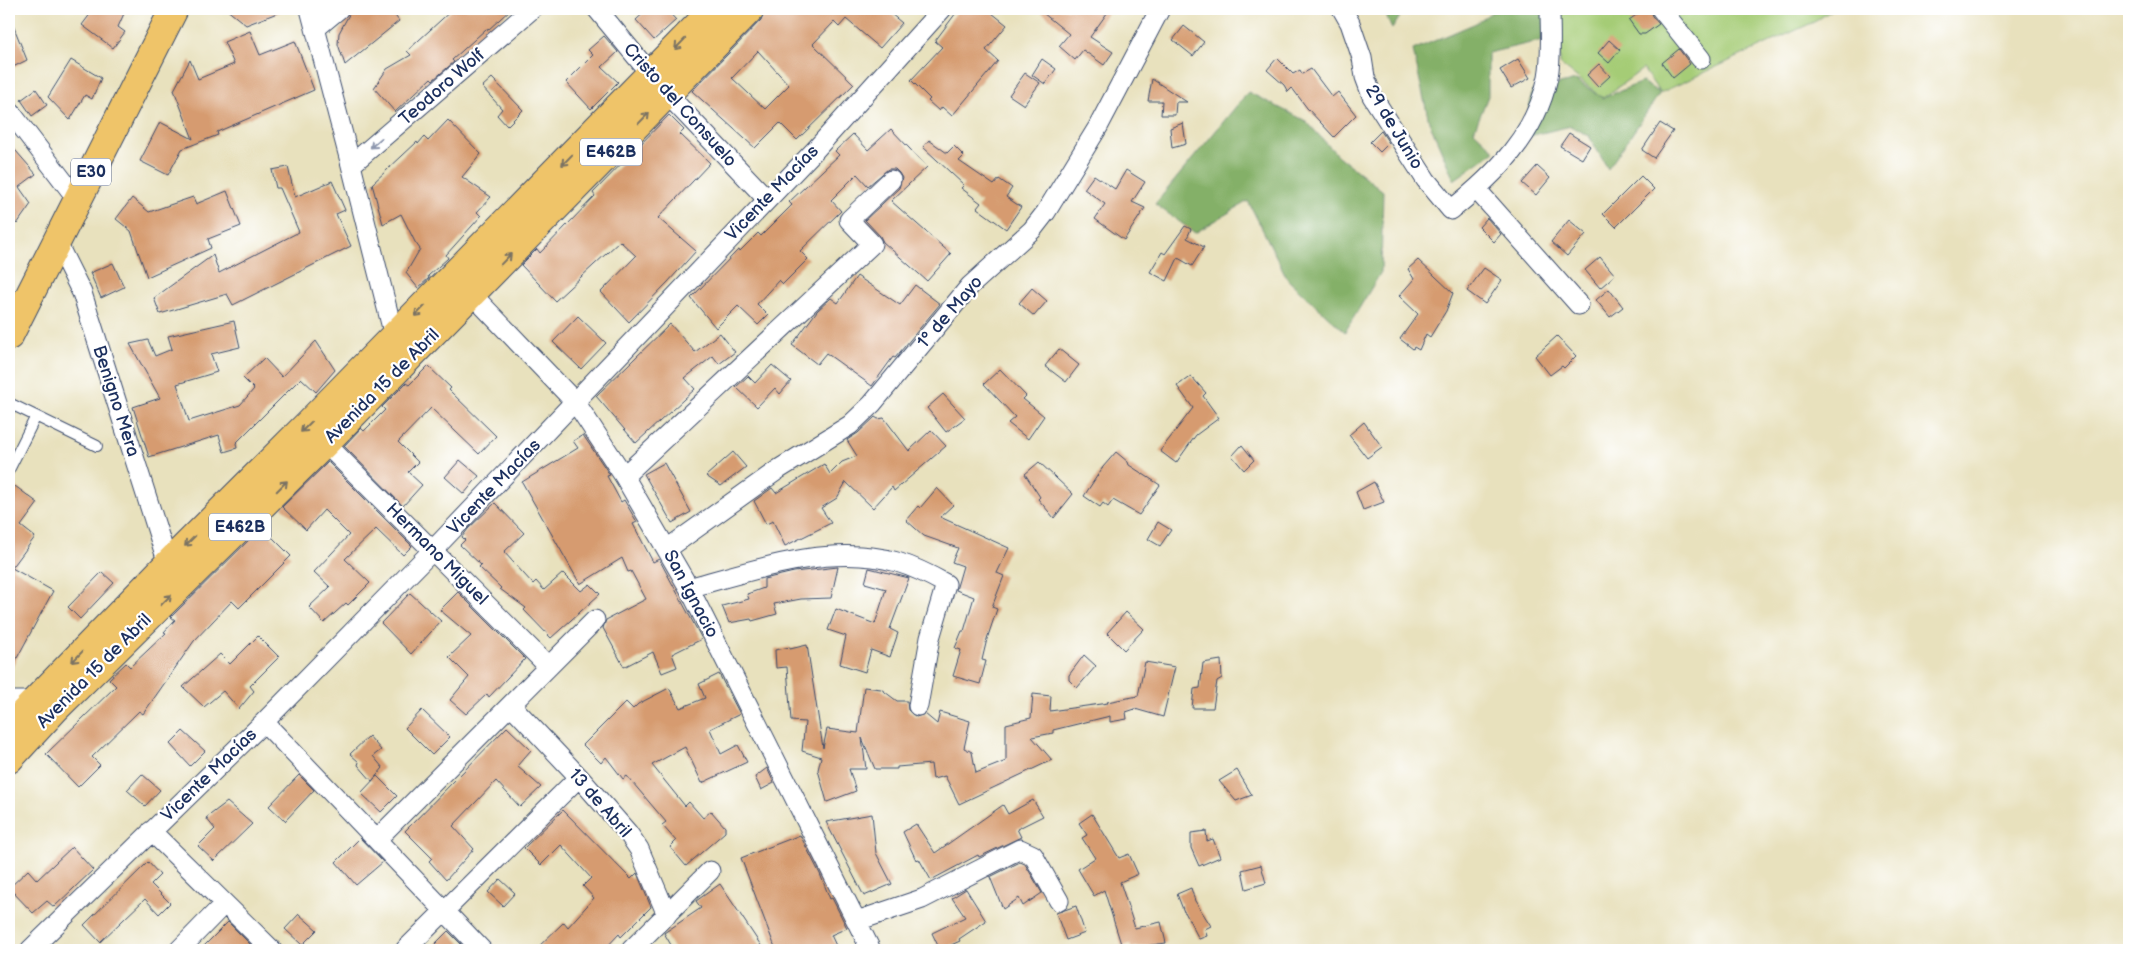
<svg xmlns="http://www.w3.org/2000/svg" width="2138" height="959" font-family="'Balsamiq Sans',sans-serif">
	<rect width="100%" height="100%" fill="#fff"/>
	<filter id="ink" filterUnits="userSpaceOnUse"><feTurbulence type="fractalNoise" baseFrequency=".02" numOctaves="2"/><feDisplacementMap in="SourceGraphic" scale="10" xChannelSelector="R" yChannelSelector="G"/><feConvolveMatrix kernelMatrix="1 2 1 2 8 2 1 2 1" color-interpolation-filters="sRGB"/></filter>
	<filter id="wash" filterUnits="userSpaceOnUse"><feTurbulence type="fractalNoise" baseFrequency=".0096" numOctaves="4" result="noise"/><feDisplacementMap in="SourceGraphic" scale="20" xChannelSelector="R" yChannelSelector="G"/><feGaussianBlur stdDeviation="1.12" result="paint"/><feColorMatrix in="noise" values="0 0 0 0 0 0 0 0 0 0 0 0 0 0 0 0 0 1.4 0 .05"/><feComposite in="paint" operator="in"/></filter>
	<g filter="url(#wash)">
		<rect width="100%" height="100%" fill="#e8e1bd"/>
		<path fill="#a5cc76" stroke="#607e6a" d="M1560,9H1833L1816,21L1660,93L1643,69L1603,98L1560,64Z"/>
		<path fill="#84b067" stroke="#507062" d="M1383,9H1405L1392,29Z
			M1496,9H1547L1552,38L1488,53V96L1474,131L1495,151L1454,180L1429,122L1413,50L1476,23Z
			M1576,80L1603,98L1642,82L1660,93L1608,169L1589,136L1571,126L1525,137L1532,91Z
			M1248,92L1306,121L1338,156L1383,191L1381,272L1345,332L1288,280L1248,201L1195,233L1155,204Z"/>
		<g id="blocks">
			<path fill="#d69b6f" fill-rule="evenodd" d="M94,9H126L118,27L125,32L113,48L82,25Z
				M226,9H285V10L246,25Z
				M352,9H390L399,21L345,65L338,44L339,33Z
				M453,9H511L488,30L486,29L452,60L454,62L433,80L431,78L395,112L374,88L387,69L411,55L407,51Z
				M648,9H666L676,20L654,40L636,20Z
				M765,9H885L902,23L880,48L846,19L839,27L834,22L813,44L854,84L797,140L780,123L755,148L692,91L761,20ZM758,51L789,85L765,109L732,78Z
				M959,9H987L1007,25L986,50L998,61L952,116L942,107L939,111L928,101L930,99L911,80L942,47L935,41Z
				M1038,9H1110L1090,37L1113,52L1104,65L1083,50L1075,60L1059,46L1069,34Z
				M1645,9H1650L1652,16L1659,24L1645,34H1639L1629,20Z
				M9,15L27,60L9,69Z
				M1184,26L1204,42L1193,56L1173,40Z
				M250,31L260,55L295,41L314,90L217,132L218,135L182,149L168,175L140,161L160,122L193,139L174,90L190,60L198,79L234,64L224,42Z
				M604,36L618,52L602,67L618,82L591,109L566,82L593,55L588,50Z
				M1609,40L1620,50L1609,63L1598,53Z
				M1679,49L1690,64L1673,78L1662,63Z
				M1277,58L1293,74L1300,70L1302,74L1311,69L1332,97L1338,92L1356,115L1334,137L1307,108L1292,88L1288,92L1284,85L1267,70Z
				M1042,59L1056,69L1045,84L1032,75Z
				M1518,59L1530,78L1511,88L1500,70Z
				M71,60L101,78L92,99L85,95L70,120L48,97Z
				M1599,64L1610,76L1598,87L1587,75Z
				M1025,73L1040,83L1024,105L1009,95Z
				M492,78L523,110L507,126L497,115L502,109L482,87Z
				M1152,79L1187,102H1176L1175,115H1161L1162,101H1148Z
				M36,89L47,105L32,116L21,100Z
				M669,115L684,130L680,134L710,163L658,218L696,251L668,282L629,322L601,292L636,256L620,241L555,301L521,265L537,249L540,253L595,196L593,193Z
				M448,120L481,154L462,177L491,197L477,212L481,216L446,255L448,258L428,276L429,278L418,288L406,273L420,249L415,242L401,214L383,224L372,184L417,142L418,144L424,137L428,141Z
				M1183,123L1186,144L1172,148L1170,128Z
				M1660,123L1673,131L1654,158L1642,150Z
				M891,129L927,167L891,201L951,254L927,281L883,242L880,236L865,220L899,188L902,178L899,173L895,169H888L868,186L857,174L831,200L841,211L800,251L808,259L783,284L779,280L757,304L768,315L758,325L738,306L716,328L691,298L738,250L740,251L758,233L761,236L792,205L789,202L839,155L835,151L853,134L868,150Z
				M1381,131L1389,143L1380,152L1370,142Z
				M1569,133L1590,146L1582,159L1560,146Z
				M929,140L947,153L954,146L964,156L959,161L994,185L999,179L1012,188L1006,197L1021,207L1006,229L977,208L981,203L961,188L964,185L923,147Z
				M9,143L36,174L19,187L31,204L17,224L9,215Z
				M1537,166L1550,178L1536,195L1522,183Z
				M288,167L295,197L332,181L345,210L336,214L351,246L233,305L227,294L160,314L154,298L213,255L219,273L299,232L280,188H276L272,170Z
				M1126,170L1145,182L1132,202L1145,208L1124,240L1095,219L1105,204L1084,189L1094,175L1115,189Z
				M1641,176L1654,189L1616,227L1603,214Z
				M227,191L241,226L208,239L211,248L147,277L131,231L116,219L132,198L149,212L193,197L196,204Z
				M1487,218L1501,234L1494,242L1479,227Z
				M1569,220L1586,234L1567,256L1551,242Z
				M1185,226L1191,229L1187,238L1204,247L1192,266L1178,258L1167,281L1150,272L1162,252L1165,254Z
				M1600,257L1615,275L1600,288L1585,270Z
				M1418,260L1453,293L1446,311L1430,337L1426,334L1419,350L1414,347L1413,349L1400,339L1418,314L1399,296L1414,279L1408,269Z
				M113,263L124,287L101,298L90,273Z
				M1484,268L1502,280L1485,304L1467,291Z
				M857,276L900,305L915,285L940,304L895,358L893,357L872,386L826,353L817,364L792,345L817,311L831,298L838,303Z
				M1032,288L1047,301L1034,316L1019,303Z
				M1609,289L1623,307L1610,317L1596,300Z
				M578,316L606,343L581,369L553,342Z
				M234,321L240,347L211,354L217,372L177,384L189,421L240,405L254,389L243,378L264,358L282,377L316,341L335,370L316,392L301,378L236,443L237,448L224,452L219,435L149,457L133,407L160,398L130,344L148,340L155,356L172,349L168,336Z
				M670,324L695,352L720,333L735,352L719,364L713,356L685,378L695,389L636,443L596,396Z
				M1557,336L1576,356L1564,368L1562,366L1550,375L1535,356Z
				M1059,349L1079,365L1066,382L1045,366Z
				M772,365L791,381L780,394L775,388L757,407L736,387L748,376L755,383Z
				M428,366L451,388L449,390L496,436L479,454L431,408L398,442L418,462L408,472L422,485L403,506L344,446L361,428L364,431L385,410L382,407L406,383L409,385Z
				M1000,369L1026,396L1023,399L1044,416L1028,439L1008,423L1015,417L984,384Z
				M1191,376L1206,393L1203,396L1219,418L1196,435L1176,463L1160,451L1193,408L1177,386Z
				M943,394L965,418L946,432L927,408Z
				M875,417L878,419L884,418L909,451L931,430L946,446L894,491L892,487L873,508L846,482L837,498L821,508L831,523L785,546L773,521L766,524L754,501L772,488L776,493L824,464L830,474L842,462L857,456L847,440L858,433Z
				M1364,422L1382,447L1367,458L1349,435Z
				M583,435L610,475L607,476L621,502L624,500L637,522L633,524L653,562L659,559L702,639L672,654L677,667L662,673L653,652L624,667L603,628L606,620L646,599L631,571L628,572L622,558L580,584L522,482L578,448L573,441Z
				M1242,445L1254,460L1244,470L1232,456Z
				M733,452L746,467L721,486L706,476Z
				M1116,452L1128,462L1129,465L1160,485L1139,515L1113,500L1108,507L1103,503L1100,507L1084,496L1103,467Z
				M460,460L479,476L464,494L445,477Z
				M328,462L412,546L403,555L376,529L345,559L370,583L348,605L346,603L324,623L309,607L330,587L314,572L349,535L324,510L306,530L282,507Z
				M1039,462L1073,494L1054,518L1038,499L1040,497L1025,474Z
				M664,463L691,512L672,523L644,474Z
				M1374,482L1384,502L1363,510L1356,492Z
				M15,486L38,503L21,526L35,537L12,568L53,591L9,673V494Z
				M937,488L953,505L940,517L1009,548L997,573L1004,576L992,607L997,609L987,639L982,660L986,661L980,684L953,676L961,650L955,648L962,631H964L974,597L956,590L963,566L952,562L958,548L924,536L906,520L918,506L920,508Z
				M495,503L524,533L504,552L533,584L536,581L544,590L563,573L581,591L590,584L600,594L551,638L524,610L526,608L500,589L501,588L479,567L481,565L460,545L465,540L462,537L468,529Z
				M1158,522L1171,530L1160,546L1148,539Z
				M262,527L291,556L239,608L232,601L194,641L143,714L139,711L92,757L100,765L78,787L46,754L116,686L109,679L126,663L130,667L166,633L164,632L175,620L171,617Z
				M838,567L831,598L801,599L774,604L777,614L752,621L751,619L729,623L722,606L749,599L747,594L764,588V579L794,572Z
				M869,568L909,578L890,629L898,633L890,657L871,650L865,672L840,664L846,636L828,630L836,609L875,624L886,589L865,583Z
				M102,572L114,583L80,619L68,607Z
				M458,592L525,659L489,697L487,694L466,714L450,700L469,677L449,657L471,636L440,610Z
				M410,593L441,621L411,654L381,623Z
				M1126,612L1144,629L1124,650L1107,633Z
				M258,636L279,657L250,686L254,691L239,709L223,691L204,707L183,687L220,654L230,664Z
				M807,645L823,748L827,729L858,733L864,687L881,689L897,701H907L908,710L916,717L925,714L937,724L940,712L970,721L964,748L972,752L976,773L1006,761V724L1031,718L1033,694L1051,696L1050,711L1108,703L1107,702L1138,696L1145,662L1175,667L1163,717L1135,709L1126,712L1127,719L1110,722V716L1053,730V733L1032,737L1052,760L959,804L945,776L933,779L931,764L897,767V769H875L862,738L866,769H849L856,791L827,802L818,770L821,757L802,751L805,722L791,721L787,667L776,668L775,650L790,647V649Z
				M1084,655L1096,666L1077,688L1069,680V675Z
				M1221,660L1222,678L1217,681L1213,708H1192L1194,689L1200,688L1203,663Z
				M719,674L740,714L710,729L721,754L738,745L747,762L702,783L685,747L652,765L685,806L689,802L703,818L711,811L725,827V832L686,866L670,847L676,841L662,825L666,822L627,776L623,779L606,757L601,763L583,745L626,702L633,709L638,704L669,688L680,708L705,698L699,684Z
				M422,710L450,737L432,755L405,728Z
				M507,727L531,750L517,766L541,787L520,807L496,781L453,826L474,849L446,880L429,861L432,858L405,831Z
				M183,731L205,751L190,766L170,744Z
				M369,736L381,750L373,756L383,768L372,781L358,765L359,762L350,754Z
				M767,768L774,783L761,790L755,777Z
				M1237,770L1252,795L1236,801L1219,781Z
				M142,774L160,790L145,806L127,790Z
				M299,775L314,790L285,821L269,806Z
				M377,776L397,796L381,812L361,793Z
				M1033,800L1043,816L1017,829L1021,837L979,857L978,855L931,880L919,859L916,860L903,832L916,824L935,853L1003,805L1008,814Z
				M227,802L252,824L214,861L198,846L215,829L206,818Z
				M563,810L631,879L637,873L651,907L621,937L619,934L604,950H535L564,922L568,927L594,898L583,886L591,878L561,845L541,865L524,848Z
				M872,814L876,853L892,884L864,896L826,822Z
				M1092,814L1119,858L1129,854L1138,874L1120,882L1135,928L1161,922L1166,943L1131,948L1130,944L1122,947L1104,890L1094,896L1078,869L1095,858L1082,838L1087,835L1079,823Z
				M1206,831L1207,841L1213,839L1220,857L1199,866L1191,848V833Z
				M800,835L820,874L830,899L832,898L847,928L831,935L838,950H776L741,858Z
				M360,838L383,862L356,885L336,862Z
				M72,847L93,870L54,907L47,901L33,913L9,888L28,870L37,880Z
				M148,862L160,875L151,884L170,903L159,914L145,899L100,942L84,925Z
				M1020,862L1025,864L1042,893L1023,906L1019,898L1003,909L990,877Z
				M1261,865L1266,883L1246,889L1242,870Z
				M500,879L515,893L503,906L488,892Z
				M720,884L764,950H674L664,933L701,908L696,901Z
				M1191,888L1195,901L1211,926L1205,929L1207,936L1199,939L1185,912H1184L1177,894Z
				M966,889L986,921L959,939L960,941L940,950L932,933L965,917L952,898Z
				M1076,906L1085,933L1066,940L1056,913Z
				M299,914L317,930L302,945L285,929Z
				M228,922L256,950H200Z
				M448,931L461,944L454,950H429Z"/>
		</g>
	</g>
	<g filter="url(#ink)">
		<use href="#blocks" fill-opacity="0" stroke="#3a4a6c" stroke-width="1"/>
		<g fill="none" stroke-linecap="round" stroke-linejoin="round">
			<g stroke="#3a4a6c" stroke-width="12">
				<path id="lane" d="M9,403L97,446
					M9,470L36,416"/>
			</g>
			<g stroke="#3a4a6c" stroke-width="21">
				<path id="street" d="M310,9L351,165L396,344
					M597,9L667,94L766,198
					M1342,9L1350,23L1362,58L1365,77L1372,96L1426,180L1451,210C1495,175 1536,135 1548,77C1552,56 1550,31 1550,9
					M1661,9L1701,59
					M315,29L339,9
					M9,110L77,199
					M351,165L532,9
					M1477,190L1579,305
					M56,241L82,293L168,564
					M463,285L576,403L624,476L689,588L871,950
					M325,443L548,666
					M624,476L872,244L849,220L891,180
					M667,549L779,469L850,425L872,404L970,286L1032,230L1046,212L1098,127L1160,9
					M689,588C753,570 830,543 897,562C914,567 930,575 946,584L930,638L918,706
					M9,701H35
					M511,705L579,777L628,833L639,849L667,915
					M264,722L482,950
					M151,831L272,950
					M377,839L595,620
					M857,921L922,899L1020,849L1033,855L1059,901
					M30,950L264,722L433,550L816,149L942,9
					M179,950L224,904
					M405,950L579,777
					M631,950L710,871"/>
			</g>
			<g stroke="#3a4a6c" stroke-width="30">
				<path id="primary" d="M9,728L168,564L308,424L714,9
					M9,759L55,709L325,443L750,9"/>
			</g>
			<g stroke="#3a4a6c" stroke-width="30">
				<path id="highway" d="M9,336L174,9"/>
			</g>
			<use href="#lane" stroke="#fff" stroke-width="10"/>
			<use href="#street" stroke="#fff" stroke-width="19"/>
			<use href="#primary" stroke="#efc469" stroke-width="28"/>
			<use href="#highway" stroke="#efc469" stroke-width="28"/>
		</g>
		<defs><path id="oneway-shaft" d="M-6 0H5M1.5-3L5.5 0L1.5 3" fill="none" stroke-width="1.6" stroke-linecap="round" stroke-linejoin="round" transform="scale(1.25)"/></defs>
		<g stroke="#7a7263">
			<use href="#oneway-shaft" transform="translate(680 44) rotate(134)"/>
			<use href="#oneway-shaft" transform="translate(644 118) rotate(-46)"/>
			<use href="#oneway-shaft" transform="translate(567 160) rotate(134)"/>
			<use href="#oneway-shaft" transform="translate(506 259) rotate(-46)"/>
			<use href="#oneway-shaft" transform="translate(420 311) rotate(134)"/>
			<use href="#oneway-shaft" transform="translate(306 427) rotate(135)"/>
			<use href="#oneway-shaft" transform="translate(282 486) rotate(-45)"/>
			<use href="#oneway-shaft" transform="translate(190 541) rotate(135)"/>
			<use href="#oneway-shaft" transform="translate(166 600) rotate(-45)"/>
			<use href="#oneway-shaft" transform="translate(77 657) rotate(134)"/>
		</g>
		<use stroke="#8d97ae" href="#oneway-shaft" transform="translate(376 143) rotate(139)"/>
	</g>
	<g text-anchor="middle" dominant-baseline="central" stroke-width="4.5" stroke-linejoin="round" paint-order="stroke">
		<g fill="#fff" stroke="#5f6d8e" stroke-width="1">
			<rect x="580" y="138.5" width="62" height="27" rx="4"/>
			<rect x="71" y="158.5" width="40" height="27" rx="4"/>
			<rect x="209" y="513.5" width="62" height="27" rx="4"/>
		</g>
		<g font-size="16" font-weight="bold" fill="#1b2f5e">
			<text x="611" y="152">E462B</text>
			<text x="91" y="172">E30</text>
			<text x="240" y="527">E462B</text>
		</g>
		<g font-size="18" fill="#1b2f5e" stroke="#fff">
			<text transform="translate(442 87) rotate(-41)">Teodoro Wolf</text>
			<text transform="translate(680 105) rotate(48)">Cristo del Consuelo</text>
			<text transform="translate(1394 127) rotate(59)">29 de Junio</text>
			<text transform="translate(772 193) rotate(-46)">Vicente Macías</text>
			<text transform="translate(950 312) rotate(-49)">1º de Mayo</text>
			<text transform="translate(382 386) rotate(-45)">Avenida 15 de Abril</text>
			<text transform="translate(116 401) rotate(72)">Benigno Mera</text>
			<text transform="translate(494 487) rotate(-46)">Vicente Macías</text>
			<text transform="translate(437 554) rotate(45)">Hermano Miguel</text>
			<text transform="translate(691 594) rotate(62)">San Ignacio</text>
			<text transform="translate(94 671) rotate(-45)">Avenida 15 de Abril</text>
			<text transform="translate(209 775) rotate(-44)">Vicente Macías</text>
			<text transform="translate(600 803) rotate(49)">13 de Abril</text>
		</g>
	</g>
	<rect width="2138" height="959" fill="none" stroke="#fff" stroke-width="30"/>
</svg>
